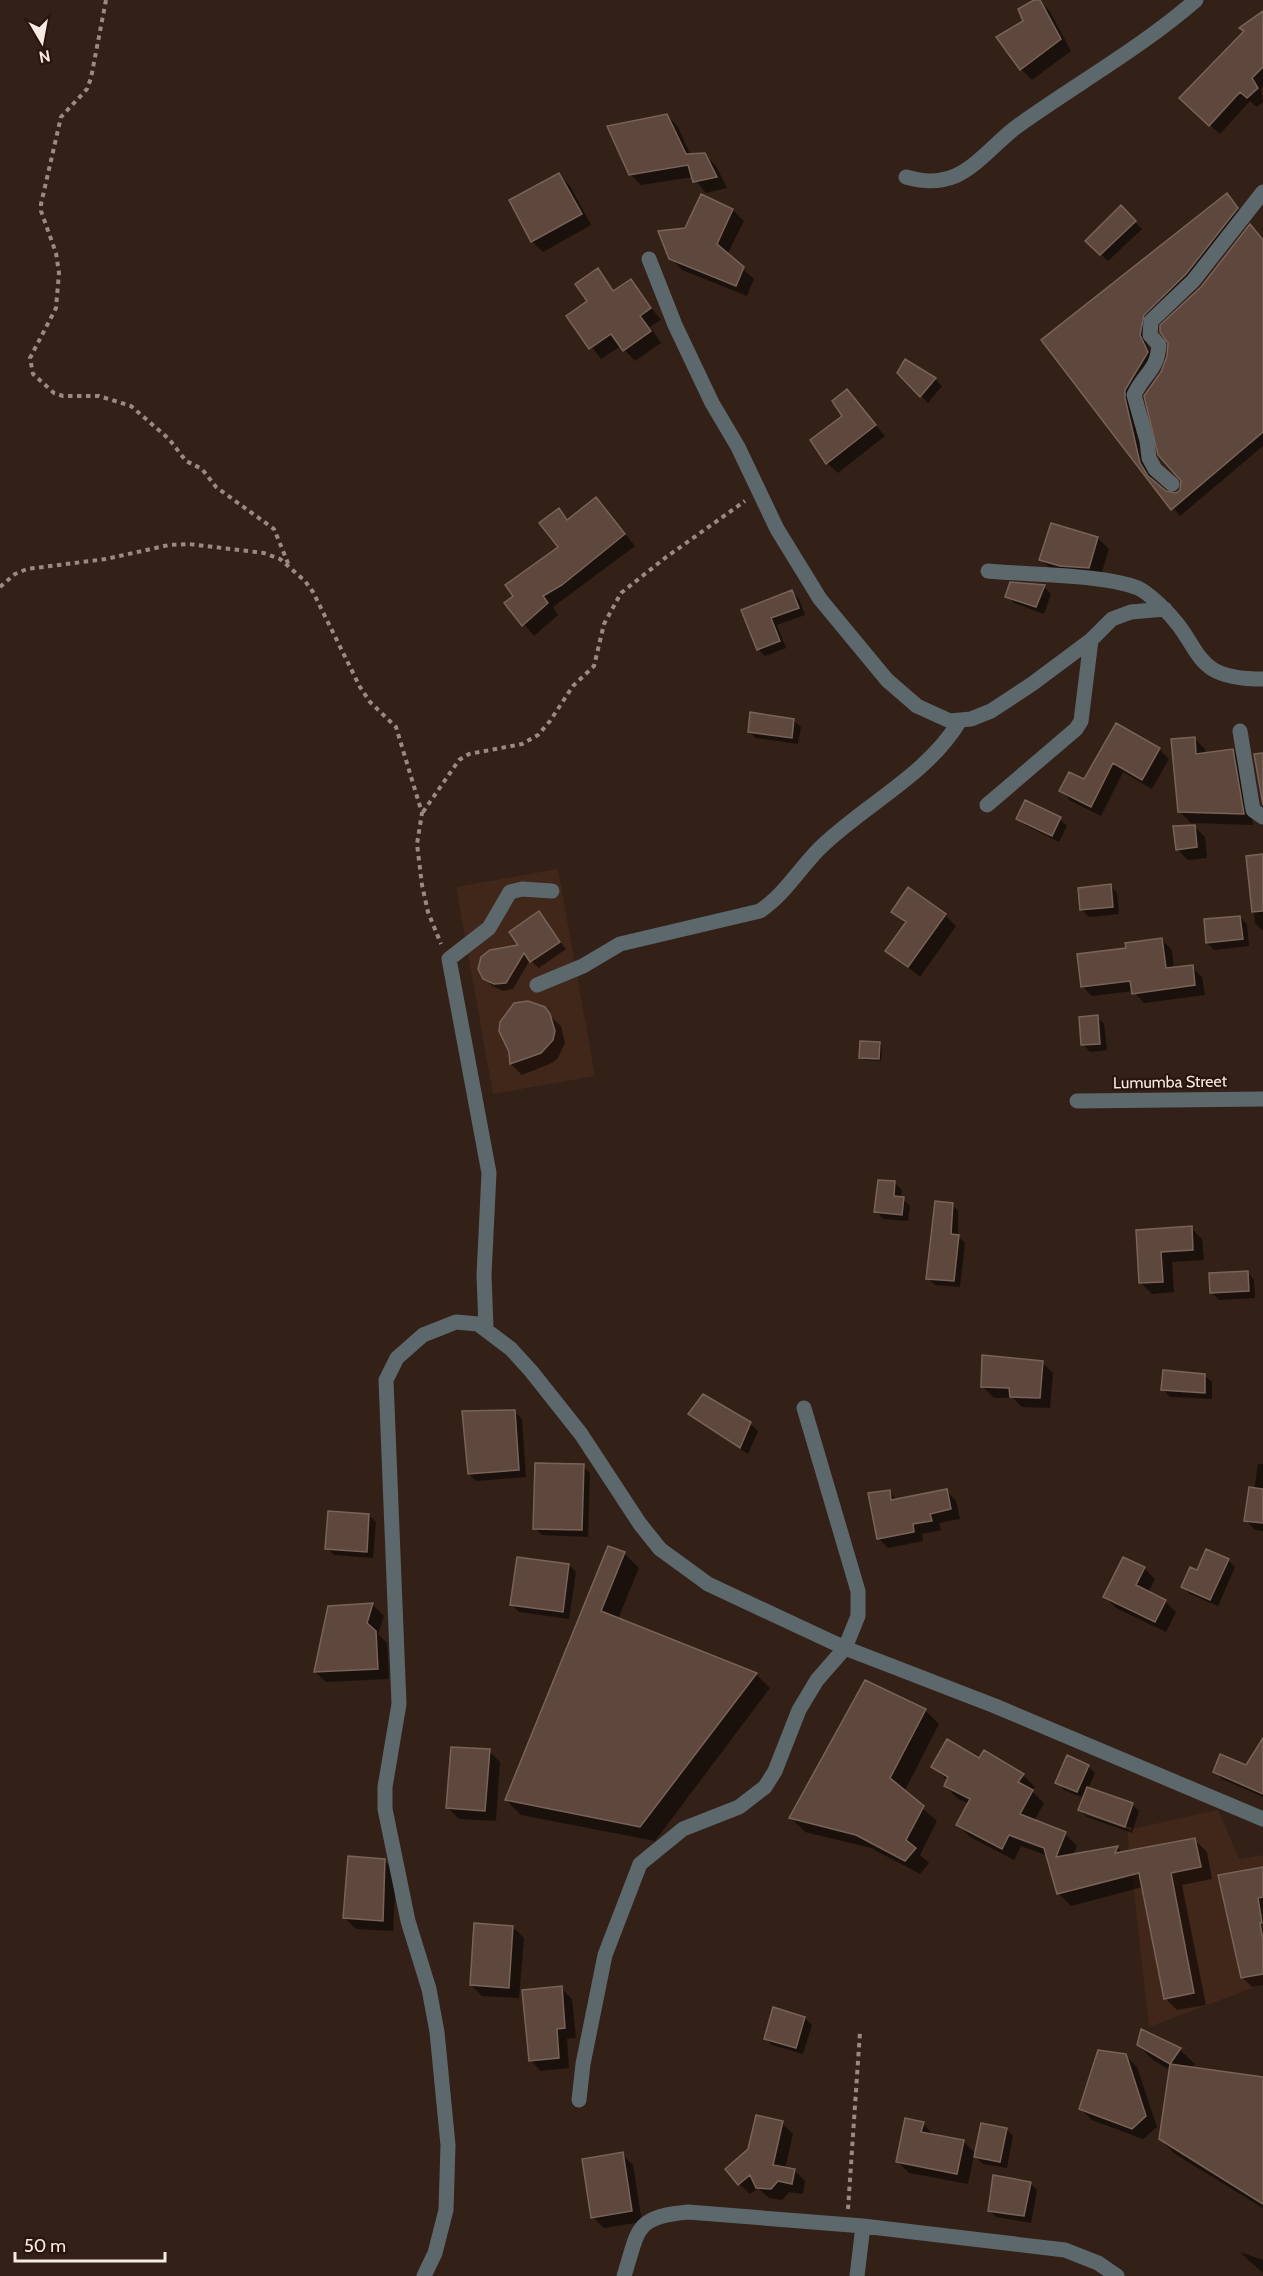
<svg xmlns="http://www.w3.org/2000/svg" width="1263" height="2276" font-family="Cabin,sans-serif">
	<rect width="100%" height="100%" fill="#332017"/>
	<path fill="#40271a" d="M558,869L595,1076L493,1094L456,887Z
		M1218,1810L1239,1859L1263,1855V1984L1149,2027L1127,1830Z"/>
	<path fill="#0007" fill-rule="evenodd" d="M1037,0L1049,10L1071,51L1032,80L1021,69L1025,22Z
		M1263,13V86L1261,89L1263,102L1257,107L1250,101L1220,134L1190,107Z
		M667,115L678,127L691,156L705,155L716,166L727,188L706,193L693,177L641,185L630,174Z
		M559,175L570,186L591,225L543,252L532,241Z
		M1226,195L1245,216L1151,322L1147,344L1155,360L1132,399L1148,472L1154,482L1170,495L1181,491L1183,481L1163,372L1169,357L1170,342L1202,288L1251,226L1263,240V446L1180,516L1043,340Z
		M702,196L733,210L744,221L727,255L754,279L747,296L682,270L670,258Z
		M1121,208L1142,229L1108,261L1087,241Z
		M597,270L615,292L630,281L661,320L650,327L661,343L635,361L621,346L601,359L568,316L589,302Z
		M899,373L935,379L942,386L928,403Z
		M847,391L885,436L838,473L827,463L844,416Z
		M596,499L635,546L553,607L558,615L534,636L507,603L560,547L559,510L569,520Z
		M1052,525L1098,538L1109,549L1100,578L1052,570L1041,559Z
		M1044,587L1051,594L1044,614L1014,603L1007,596Z
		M792,592L799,599L805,615L777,625L786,648L765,656L758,649L743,611Z
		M793,720L801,727L798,744L756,738L749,731Z
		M1117,725L1159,749L1169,759L1152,789L1123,772L1101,816L1071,801L1061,791L1084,781Z
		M1194,738L1205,749V754L1233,751L1244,762L1253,825L1191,823L1180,812Z
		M1018,818L1060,819L1067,826L1059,842L1025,825Z
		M1194,826L1205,837L1207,858L1188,860L1177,849Z
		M1263,856V930H1262L1255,923L1248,858Z
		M1110,886L1117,893L1119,914L1089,917L1082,910Z
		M892,912L945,915L956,926L920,977L887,951L906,924Z
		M539,913L566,949L539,968L530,960L513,989L503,991L492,986L484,978L521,946Z
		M1240,917L1247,924L1249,946L1214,950L1207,943Z
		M1162,940L1172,950L1174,969L1192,967L1202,977L1205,995L1144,1003L1133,991L1092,996L1082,986L1128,949Z
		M514,1005L549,1015L561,1026L565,1043L558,1058L552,1063L522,1075L511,1064V1052L501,1031L505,1014Z
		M1097,1017L1104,1024L1107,1050L1090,1052L1083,1044Z
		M879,1043L882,1046L881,1061L864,1060L861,1057Z
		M895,1183L902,1190L901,1198L910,1206L908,1221L883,1219L876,1211Z
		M952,1204L958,1211V1236L965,1243L960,1287L935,1285L928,1278Z
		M1191,1228L1202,1239L1204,1260L1172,1262L1174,1292L1152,1294L1141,1283L1137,1232Z
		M1247,1272L1254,1280L1255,1298L1219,1300L1211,1292Z
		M1042,1362L1053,1373L1050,1408L1022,1407L1013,1398H994L983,1387Z
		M1204,1375L1212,1382V1399L1170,1397L1163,1389Z
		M703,1396L751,1424L758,1431L748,1454L690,1414Z
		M515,1412L522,1419L526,1477L476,1481L469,1474Z
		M1258,1464H1263V1531L1255,1530L1246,1520L1254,1490Z
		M583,1466L590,1473L588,1537L542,1535L535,1528Z
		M889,1491L898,1501L947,1491L956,1501L960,1519L939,1523L941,1530L922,1534L923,1541L888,1548L878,1538Z
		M369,1515L376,1522L373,1558L334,1555L327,1548Z
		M624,1553L639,1568L618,1619L756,1674L770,1688L655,1841L521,1815L506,1800Z
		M1228,1560L1235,1567L1218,1606L1190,1594L1183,1587Z
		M569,1565L576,1572L569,1619L519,1612L512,1605Z
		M1144,1568L1155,1579L1148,1593L1165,1601L1176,1612L1166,1632L1116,1608L1105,1597Z
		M373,1605L384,1616L378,1634L387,1643L389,1679L326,1682L315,1672L329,1608Z
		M925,1710L939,1724L904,1792L937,1821L920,1855L929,1863L920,1874L871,1848L805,1832L791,1818Z
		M489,1751L500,1762L496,1821L459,1819L448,1808Z
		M1263,1754V1797L1222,1779L1215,1772L1246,1767Z
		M980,1760L1023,1775L1035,1787L1032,1791L1044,1803L1034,1821L1065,1834L1077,1846L1073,1855L1118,1848L1123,1853L1195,1840L1207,1852L1212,1879L1182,1885L1206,2005L1177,2010L1165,1998L1143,1887L1071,1906L1058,1893L1048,1856L1021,1846L1014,1860L970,1837L958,1825L969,1804L957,1798L945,1786L948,1781L933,1767Z
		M1088,1766L1095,1773L1088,1789L1132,1804L1139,1811L1132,1833L1087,1817L1080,1810L1084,1798L1064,1790L1057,1782ZM1086,1812L1132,1828L1131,1830L1086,1815Z
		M385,1861L396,1872L393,1931L356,1929L345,1918Z
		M1263,1869V1985L1252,1987L1242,1977Z
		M513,1927L524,1938L519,1998L482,1996L471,1985Z
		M561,1988L572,1999L576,2038L567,2039L569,2068L541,2071L530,2060Z
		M805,2018L812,2025L803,2054L772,2045L765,2038Z
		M1142,2031L1180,2050L1195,2064L1191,2069L1263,2079V2208L1175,2154L1160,2139L1170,2070L1153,2060L1138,2045Z
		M1126,2056L1137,2067L1157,2127L1143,2139L1092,2120L1081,2109Z
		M782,2123L793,2134L785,2169L794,2170L805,2181L803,2194L789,2192L782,2200L769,2198L758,2188L750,2194L739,2184Z
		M923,2123L934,2136L963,2141L976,2154L1006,2129L1013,2136L1007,2168L983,2164L974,2155L968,2184L909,2173L898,2162Z
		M622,2154L633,2165L642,2222L604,2228L593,2217Z
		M1030,2183L1037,2190L1031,2223L996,2217L989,2210Z
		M1240,2252L1263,2260V2273L1248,2260Z"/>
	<path fill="#5e483e" stroke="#796358" stroke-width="1.5" d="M1034,0H1040L1061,39L1020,70L996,37L1023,21L1018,9Z
		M1263,11V67L1252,78L1258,88L1247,98L1240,92L1209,126L1179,98L1244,31L1239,28Z
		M667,114L686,154L705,153L717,177L693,182L688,165L629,175L607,126Z
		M559,173L582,214L531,242L509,200Z
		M1227,193L1238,208L1186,274L1144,315L1140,335L1148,352L1125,390V398L1140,463L1148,476L1166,491L1176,493L1180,490L1181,481L1158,455L1144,396L1161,372L1167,356L1168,343L1160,332V325L1201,287L1250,224L1263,240V432L1171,510L1041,340Z
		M701,194L733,209L717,244L744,267L736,286L669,259L658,231L685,228Z
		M1121,205L1136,221L1100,255L1085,241Z
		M598,268L613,291L631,279L651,308L640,316L651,331L623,351L611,334L589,349L566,316L587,301L575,284Z
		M905,359L936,378L920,397L897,373Z
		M847,389L876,425L826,464L810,440L842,416L832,401Z
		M596,497L625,534L562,585L543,596L548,603L522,626L504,603L513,596L505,585L558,547L539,523L559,508L567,520Z
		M1051,523L1098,537L1089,568L1060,566L1039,560Z
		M1010,582L1045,585L1036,607L1005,597Z
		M792,590L799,608L771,618L780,641L757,650L741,610Z
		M750,712L794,719L792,738L748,732Z
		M1116,723L1160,748L1142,780L1113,763L1091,807L1059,791L1069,772L1084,779Z
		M1195,737L1196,754L1233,749L1244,814L1178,812L1171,739Z
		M1263,753V805L1254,754Z
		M1025,800L1061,817L1052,836L1016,819Z
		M1195,825L1197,847L1176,850L1173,826Z
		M1263,854V911L1252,912L1246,856Z
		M1111,884L1113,907L1080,910L1078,888Z
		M908,887L946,914L908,967L885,951L906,922L891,912Z
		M539,911L560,942L530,962L524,953L506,983L494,984L483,979L478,969L481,957L490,950L518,945L509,932Z
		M1240,916L1243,939L1206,943L1204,919Z
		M1162,938L1166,968L1193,965L1195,985L1132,994L1130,981L1081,987L1077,954L1126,948L1125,943Z
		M528,1001L545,1007L550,1014L555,1031L553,1040L541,1053L510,1064L509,1052L499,1031L500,1022L514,1003Z
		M1098,1015L1100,1044L1081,1045L1079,1017Z
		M860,1041L880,1042L879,1059L859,1058Z
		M878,1180L895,1181L894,1196L904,1197L902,1215L874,1212Z
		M935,1201L953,1203L951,1234L959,1235L954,1281L926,1279Z
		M1192,1226L1193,1250L1161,1252L1163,1282L1139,1283L1136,1230Z
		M1248,1271L1249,1291L1210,1293L1209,1273Z
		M982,1355L1043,1361L1040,1398L1010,1397L1009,1388L981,1387Z
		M1163,1370L1205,1374V1393L1161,1390Z
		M703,1394L751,1422L740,1448L688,1414Z
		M515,1410L519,1470L468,1474L462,1411Z
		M535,1463L584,1464L582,1530L533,1529Z
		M1249,1487L1263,1489V1523L1244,1521Z
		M947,1489L951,1509L930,1514L932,1521L913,1524L914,1532L877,1539L868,1493L890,1490L891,1500Z
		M328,1511L369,1514L367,1552L325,1549Z
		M608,1546L625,1552L601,1611L757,1673L640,1827L505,1800Z
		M1206,1549L1229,1559L1210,1600L1181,1587L1190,1567L1197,1570Z
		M517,1557L569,1564L563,1612L510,1605Z
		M1123,1557L1145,1567L1136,1585L1166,1600L1155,1622L1103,1597Z
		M373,1603L367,1623L376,1631L378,1669L314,1672L328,1606Z
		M865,1680L926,1709L890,1778L924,1806L906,1840L916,1848L905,1861L856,1835L789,1818Z
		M1263,1738V1794L1213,1772L1220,1754L1246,1765Z
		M947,1739L979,1758L984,1750L1024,1774L1018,1782L1033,1790L1020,1814L1066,1832L1056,1857L1118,1846L1115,1853L1195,1838L1201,1867L1171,1873L1194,1993L1164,1999L1139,1873L1057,1894L1044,1848L1009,1835L1002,1849L956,1825L970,1799L944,1786L948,1777L931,1767Z
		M451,1747L490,1749L485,1811L446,1808Z
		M1067,1755L1089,1765L1077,1792L1055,1783Z
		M1087,1787L1133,1803L1125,1827L1078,1810Z
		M348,1856L385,1859L383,1921L343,1918Z
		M1263,1867V1897L1258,1898L1262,1923H1260L1263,1940V1974L1241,1978L1218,1875Z
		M474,1923L513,1926L509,1988L470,1985Z
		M562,1986L565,2028L557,2029L559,2058L529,2061L522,1990Z
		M773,2007L805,2017L796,2048L764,2039Z
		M1141,2029L1181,2048L1170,2064L1137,2045Z
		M1098,2050L1126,2054L1146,2116L1132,2129L1079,2109Z
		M1170,2064L1263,2077V2204L1159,2139Z
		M756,2115L783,2121L773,2165L795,2169L792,2184L778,2181L771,2189L756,2188L750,2175L738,2185L725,2169L748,2149Z
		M905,2118L924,2122L921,2132L964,2140L957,2174L896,2162Z
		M981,2123L1007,2128L1000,2162L974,2157Z
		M623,2152L632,2211L591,2218L582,2159Z
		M993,2175L1031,2182L1024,2216L988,2211Z"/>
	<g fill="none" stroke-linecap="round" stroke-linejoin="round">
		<path stroke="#9a8a82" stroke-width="4" stroke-dasharray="4.5 4.5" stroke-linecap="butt" d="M106,0L91,78L87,89L61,117L41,204V211L56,253L59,273L56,308L30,358L33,374L54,393L63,396H99L131,406L169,439L186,461L202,469L216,487L274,529L290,568
			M0,587L15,574L27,569L106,559L169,545L189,544L264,553L280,559L305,581L313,592L360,687L370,702L396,727L422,813L417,844L422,885L428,912L441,944
			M423,812L459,760L469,754L522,744L538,735L550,721L573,686L594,666L604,624L621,593L665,558L745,501
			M848,2209L860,2032"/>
		<path stroke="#5d686d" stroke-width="15" d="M906,177C923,182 938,183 955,176C977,167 999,139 1019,125C1078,83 1142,47 1196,0
			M649,259L675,325L712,403L738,447L777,529L820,599L887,680L917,706L950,721L971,719L991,711L1032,684L1091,640L1112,619L1131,612L1165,609
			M1172,484L1155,469L1149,458L1147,441L1134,395C1145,372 1157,371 1159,345L1150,335L1151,321L1193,281L1263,192
			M988,571C1027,575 1103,574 1138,588C1147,592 1153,599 1160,605C1206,647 1187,679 1263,679
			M1240,731L1253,810L1263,817
			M987,805L1076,729L1081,721L1091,640
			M537,985L583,966L620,944L760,911C785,894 799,869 820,848C864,805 926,776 959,722
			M1077,1101L1263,1099
			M486,1328L484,1275L489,1173L449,959L489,928L510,892L522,889L552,891
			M579,2100L583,2064L605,1955L640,1864L683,1829L739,1807L765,1787L775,1771L799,1710L817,1680L845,1648L858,1616V1591L804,1408
			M424,2276L435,2253L446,2210L448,2145L437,2032L429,1989L408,1921L385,1809V1787L399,1704L386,1380L397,1358L423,1335L456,1322L478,1324L511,1349L531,1371L581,1434L640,1524L660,1549L708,1584L845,1648L995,1706L1263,1819
			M624,2276C639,2229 634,2217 688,2212L863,2226L1065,2250L1098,2263L1117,2276
			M857,2276L863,2226"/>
	</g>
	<g text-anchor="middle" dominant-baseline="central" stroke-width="4.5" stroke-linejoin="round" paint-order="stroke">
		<g font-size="16" fill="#f8ebe4" stroke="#29170d">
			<text transform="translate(1170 1082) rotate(-1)">Lumumba Street</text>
		</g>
	</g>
	<g transform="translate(42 42) rotate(170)" stroke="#29170d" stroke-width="4.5" paint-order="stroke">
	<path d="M0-4.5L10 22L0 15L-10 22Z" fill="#f8ebe4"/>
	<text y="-9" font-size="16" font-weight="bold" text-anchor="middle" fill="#f8ebe4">N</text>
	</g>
	<path d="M15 2252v9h150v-9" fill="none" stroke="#f8ebe4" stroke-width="3"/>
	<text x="24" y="2252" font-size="18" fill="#f8ebe4" stroke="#29170d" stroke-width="4.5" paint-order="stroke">50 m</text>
</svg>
